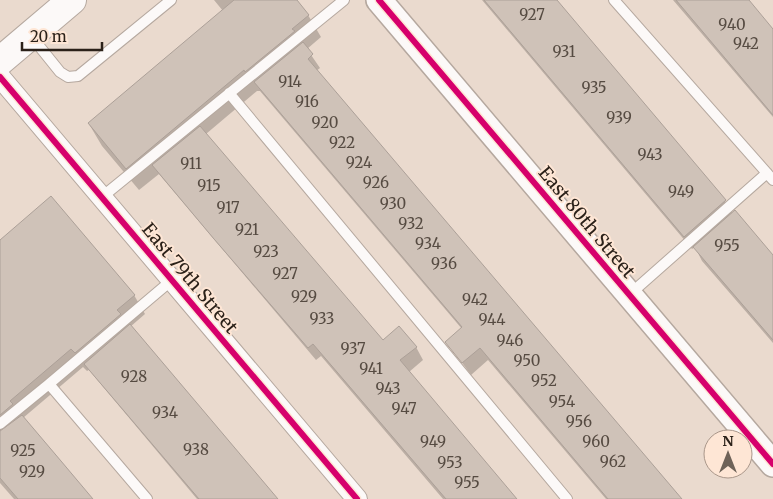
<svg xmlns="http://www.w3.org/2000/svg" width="773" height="499" font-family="Merriweather,serif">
	<rect width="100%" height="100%" fill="#eadace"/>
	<path fill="#0003" d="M214,0H295L308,15L321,37L307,49L320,68L316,71L680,499H606L488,360L471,375L447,342L462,329L260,91H257L206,134L383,342L416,347L423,360L409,372L516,499H443L321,356L316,360L159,174L139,190L102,146L89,124L223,11Z
		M482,0H555L725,201L733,214L773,257V343L702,261L695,247L692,249Z
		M673,0H747L773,31V117Z
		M0,241L134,295L145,314L130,327L274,499H197L89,370L87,371L83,367L23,418L91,499H14L0,483Z"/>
	<path fill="#cfc2b8" stroke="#aca098" d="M234,0H297L309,15L292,29L295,31L245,72L244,70L126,169L88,123Z
		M484,0H557L726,200L684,237Z
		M676,0H749L773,29V115Z
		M303,42L313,54L308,59L682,499H608L480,348L462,363L445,342L462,327L254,82Z
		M200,126L383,340L399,326L417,347L400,360L517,499H446L313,344L308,348L214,239L152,165Z
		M51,196L135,295L117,310L121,314L75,353L71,349L10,401L13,404L0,415V240Z
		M735,210L773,255V340L693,247Z
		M130,324L196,402L278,499H199L84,364Z
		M22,415L61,461L93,499H18L0,478V431Z"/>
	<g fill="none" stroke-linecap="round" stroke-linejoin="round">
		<g stroke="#b5a89f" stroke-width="12">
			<path id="service" d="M614,0L773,180
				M31,36L60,72L68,77L78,76L171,0
				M229,93L567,499
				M102,197L344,0
				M629,295L767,173
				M0,424L49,384
				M147,499L49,384L172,280"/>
		</g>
		<g stroke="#b5a89f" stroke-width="22">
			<path id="minor" d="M0,77L357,499"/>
		</g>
		<g stroke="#b5a89f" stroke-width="28">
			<path id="tertiary" d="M379,0L773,464"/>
		</g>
		<g stroke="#b5a89f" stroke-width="30">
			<path id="secondary" d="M0,61L72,0"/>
		</g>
		<use href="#service" stroke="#fcf9f8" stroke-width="10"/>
		<use href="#minor" stroke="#fcf9f8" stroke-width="20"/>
		<use href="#tertiary" stroke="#fcf9f8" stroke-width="25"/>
		<use href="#secondary" stroke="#fcf9f8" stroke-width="28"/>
		<g stroke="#fee6d5" stroke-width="9">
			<path id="cycleway" d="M379,0L773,464
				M0,77L357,499"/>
		</g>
		<use href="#cycleway" stroke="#d6006c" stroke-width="6"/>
	</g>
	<g text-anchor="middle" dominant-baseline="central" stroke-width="4" stroke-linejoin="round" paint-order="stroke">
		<g font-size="15" fill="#564b42">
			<text x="532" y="14">927</text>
			<text x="732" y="24">940</text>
			<text x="746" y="43">942</text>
			<text x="564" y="51">931</text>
			<text x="290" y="81">914</text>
			<text x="594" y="87">935</text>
			<text x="307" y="101">916</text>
			<text x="619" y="117">939</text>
			<text x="325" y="122">920</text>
			<text x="342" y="142">922</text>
			<text x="650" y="154">943</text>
			<text x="359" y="162">924</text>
			<text x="191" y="163">911</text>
			<text x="376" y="182">926</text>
			<text x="209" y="185">915</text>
			<text x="681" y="191">949</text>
			<text x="393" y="203">930</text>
			<text x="228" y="207">917</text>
			<text x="411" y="223">932</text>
			<text x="247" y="229">921</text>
			<text x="428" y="243">934</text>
			<text x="727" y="245">955</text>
			<text x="266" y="251">923</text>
			<text x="444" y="263">936</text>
			<text x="285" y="273">927</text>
			<text x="304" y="296">929</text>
			<text x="475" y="299">942</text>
			<text x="322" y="318">933</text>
			<text x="492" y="319">944</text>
			<text x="510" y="340">946</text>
			<text x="353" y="348">937</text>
			<text x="527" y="360">950</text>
			<text x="371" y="368">941</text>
			<text x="134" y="376">928</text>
			<text x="544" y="380">952</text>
			<text x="388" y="388">943</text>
			<text x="562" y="401">954</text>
			<text x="404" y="408">947</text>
			<text x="165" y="412">934</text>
			<text x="579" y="421">956</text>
			<text x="433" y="441">949</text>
			<text x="596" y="441">960</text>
			<text x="196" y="449">938</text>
			<text x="23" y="450">925</text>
			<text x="613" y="461">962</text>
			<text x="450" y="462">953</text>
			<text x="32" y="471">929</text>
			<text x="467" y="482">955</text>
		</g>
		<g font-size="18" fill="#2b2119" stroke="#fee6d5">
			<text transform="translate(587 222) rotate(50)">East 80th Street</text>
			<text transform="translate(190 278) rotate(50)">East 79th Street</text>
		</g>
	</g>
	<g transform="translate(728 454)"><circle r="24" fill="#fee6d5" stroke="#aa978a"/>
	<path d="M0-4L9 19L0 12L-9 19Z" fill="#6e6258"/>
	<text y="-8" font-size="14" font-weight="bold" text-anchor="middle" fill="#2b2119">N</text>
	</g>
	<path d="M22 42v8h80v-8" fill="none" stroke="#2b2119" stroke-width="2.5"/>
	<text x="30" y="42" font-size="15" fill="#2b2119" stroke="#fee6d5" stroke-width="4" paint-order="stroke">20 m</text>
</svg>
